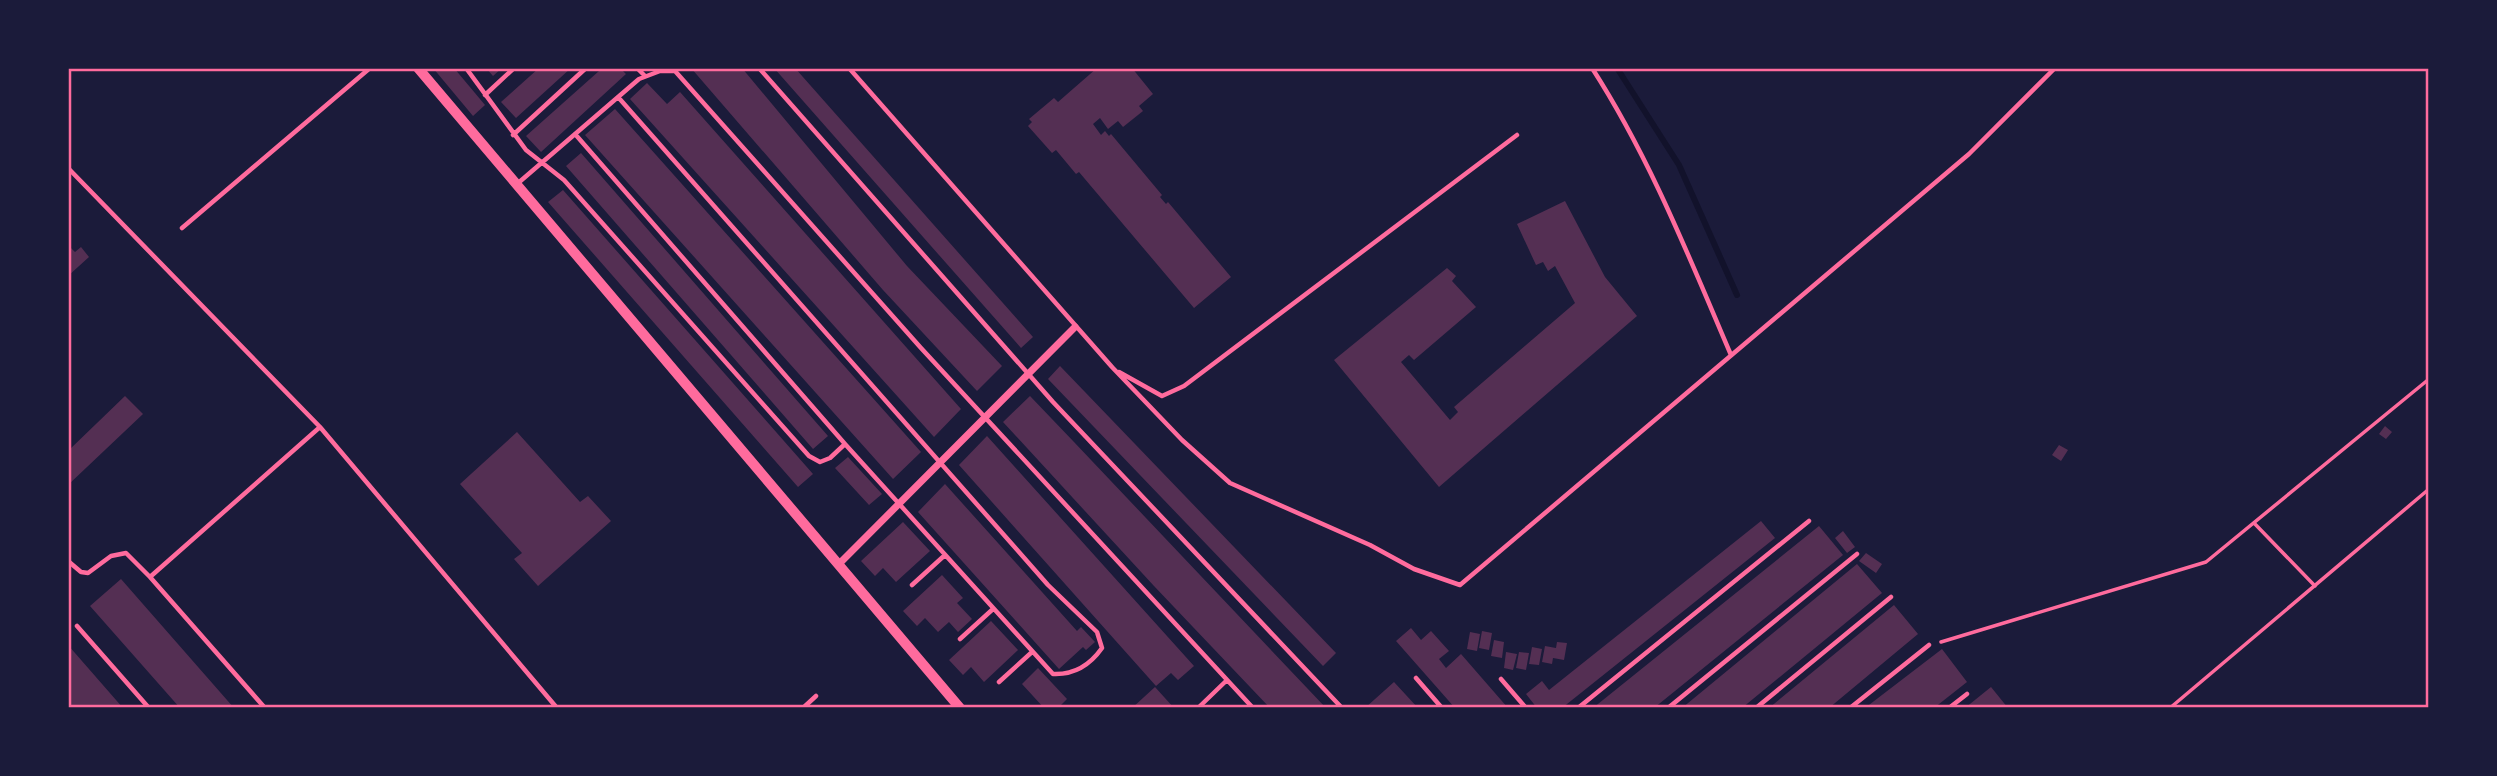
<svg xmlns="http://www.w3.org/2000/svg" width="2497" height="776" font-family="Lato,sans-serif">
	<rect width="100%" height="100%" fill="#1b1b3a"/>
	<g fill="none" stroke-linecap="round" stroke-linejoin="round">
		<path stroke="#12122b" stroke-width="6" d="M1617,68L1679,165L1737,295"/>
	</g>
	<path fill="#542f53" d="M433,68H454L485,105L473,116Z
		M486,68H502L493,76Z
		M539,68H571L516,118L501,102Z
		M596,68H620L626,74L541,152L526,136L599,71Z
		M691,68H742L907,266L1002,366L977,391L883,290Z
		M774,68H795L1033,337L1021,348Z
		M1097,68H1132L1153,94L1139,106L1143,111L1123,127L1118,121L1108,129L1100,118L1093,124L1101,135L1105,131L1109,136L1111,134L1162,195L1160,197L1166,204L1168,202L1231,277L1194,308L1079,172L1076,174L1056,150L1052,153L1028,126L1032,122L1029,119L1054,98L1058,102Z
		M647,83L667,104L680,92L961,409L934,437L630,99Z
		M615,109L921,452L893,479L585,135Z
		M581,153L828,436L813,449L566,166Z
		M563,190L813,474L798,487L548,202Z
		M1565,201L1605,277L1637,316L1439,487L1334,360L1447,268L1456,276L1452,281L1476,307L1414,360L1409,355L1401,362L1450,420L1458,412L1454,407L1575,303L1555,266L1548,271L1543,262L1536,265L1517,224Z
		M68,245L75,252L81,247L89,257L68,276Z
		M1060,366L1336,653L1323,666L1048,379Z
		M125,396L143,414L68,485V451Z
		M1030,396L1074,442L1326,708H1270L1154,586L1003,422Z
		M2385,426L2392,432L2386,439L2379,434Z
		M517,432L580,502L588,496L611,521L538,586L514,559L522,553L460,484Z
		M987,436L1194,666L1178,680L1171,673L1156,686L959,465Z
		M2059,445L2068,450L2061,461L2052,455Z
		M848,457L882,494L869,505L835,468Z
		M945,484L1077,631L1081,627L1095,642L1086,650L1083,647L1059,669L918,512Z
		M1761,521L1775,538L1562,708H1537L1526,694L1542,681L1549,690Z
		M903,522L930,551L896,582L883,568L875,576L861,561Z
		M1819,526L1843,555L1654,708H1593Z
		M1843,531L1855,547L1847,553L1835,538Z
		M1866,553L1882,564L1876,573L1859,561Z
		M1857,564L1882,593L1742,708H1682Z
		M942,575L963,598L957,603L972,619L958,632L949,622L938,632L925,618L917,626L903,611Z
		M121,579L234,708H180L90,606Z
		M1894,605L1918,634L1829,708H1769Z
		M991,621L1018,650L984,682L971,667L963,675L949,660Z
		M1411,628L1421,640L1431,631L1449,651L1439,659L1446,668L1461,654L1508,708H1455L1396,641Z
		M1482,631L1492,633L1489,650L1479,648Z
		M1470,632L1480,634L1477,651L1467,649Z
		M1494,640L1504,642L1502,658L1491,656Z
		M1557,642L1567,643L1564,660L1553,658L1552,664L1542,662L1545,646L1556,648Z
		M68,645L123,708H69Z
		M1532,647L1542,649L1539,665L1529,664Z
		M1942,649L1967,682L1934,708H1865Z
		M1506,652L1517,654L1513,670L1504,668Z
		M1519,652L1529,653L1526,670L1516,668Z
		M1038,668L1067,699L1058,708H1044L1022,684Z
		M1394,682L1418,708H1365Z
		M1155,687L1174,708H1132Z
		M1991,687L2008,708H1965Z"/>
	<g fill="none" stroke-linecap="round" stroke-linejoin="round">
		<path stroke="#ff6b9d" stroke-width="3.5" d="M2254,523L2315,586
			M1941,642L2206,562L2429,379
			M2170,708L2429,489"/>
		<path stroke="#ff6b9d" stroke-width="4.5" d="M466,68L526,150L564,180L809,456L820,462L830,458L845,444L575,134
			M637,68L645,76
			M759,68L1053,402L1342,708
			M849,68L1112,367
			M1592,68C1650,158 1689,257 1731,355
			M485,95L514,68
			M618,97L1048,585L1097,632L1102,648C1090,665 1075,675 1053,674L845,444
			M513,135L586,68
			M68,168L320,427L557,708
			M517,184L639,79L660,71H675L921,348L1253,708
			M182,228L370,68
			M1111,366L1182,440L1230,483L1370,545L1414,569L1460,585L1969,154L2055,68
			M1119,372L1162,396L1184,386L1517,135
			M68,561L81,572L88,573L111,556L126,553L150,577
			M912,585L945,555
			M77,626L149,708
			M960,639L993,609
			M1416,678L1442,708
			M1501,679L1526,708
			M999,682L1032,652
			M265,708L150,577L320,427
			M803,708L816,696
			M1198,708L1226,681
			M1578,708L1809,521
			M1668,708L1857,554
			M1756,708L1891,597
			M1850,708L1929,645
			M1949,708L1967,694"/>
		<path stroke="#ff6b9d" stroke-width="7" d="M839,564L1075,327"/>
		<path stroke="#ff6b9d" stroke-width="10" d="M418,68L960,708"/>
	</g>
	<rect width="2497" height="776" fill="none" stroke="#1b1b3a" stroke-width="140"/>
	<rect x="70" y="70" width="2357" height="636" fill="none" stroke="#ff6b9d" stroke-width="2.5"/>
</svg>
